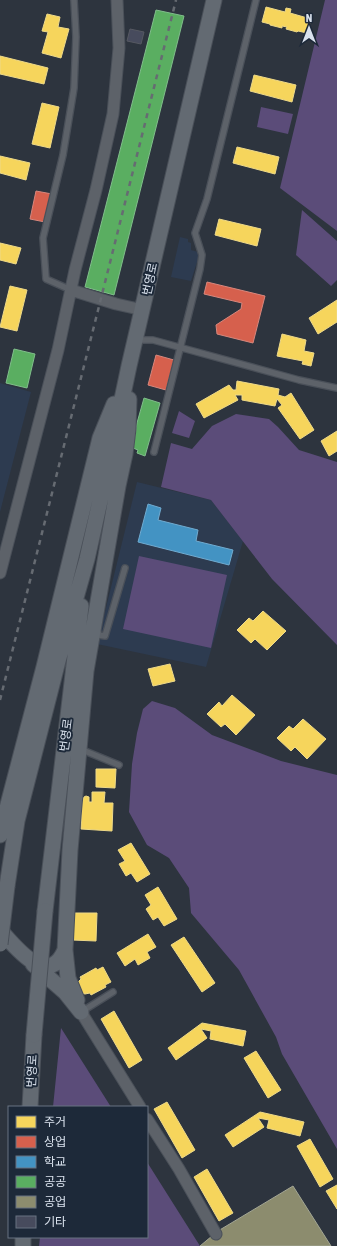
<svg xmlns="http://www.w3.org/2000/svg" width="337" height="1246" font-family="'Asap Condensed','Noto Sans KR',sans-serif">
	<rect width="100%" height="100%" fill="#2d343e"/>
	<path fill="#2d3b50" d="M180,237L188,239V242L191,243V250L198,252V259L191,281L171,277Z
		M0,383L31,392L0,512Z
		M137,482L211,500L243,541L206,667L97,644Z"/>
	<path fill="#5b4c79" d="M325,0H337V231L280,188Z
		M261,107L293,114L288,134L257,127Z
		M302,210L337,241V280L331,286L296,255Z
		M179,411L195,421L189,438L172,433Z
		M236,414L269,419L278,427L299,450L337,462V645L272,579L211,500L161,487L171,443L192,449L212,426Z
		M139,556L227,575L211,648L123,629Z
		M152,701L175,708L212,735L281,761L337,775V1149L282,1054L276,1037L239,970L191,913L189,888L169,858L147,845L129,812L132,764L137,733L143,709Z
		M61,1028L111,1107H53Z
		M147,1162L200,1246H39L40,1237H147Z"/>
	<path fill="#f6d55c" stroke="#eed988" d="M266,7L285,12L286,8L291,9L290,13L311,19L307,33L298,31L297,32L286,29L287,27L282,26V28L270,25V24L262,22Z
		M47,14L60,17L58,27L69,29L61,58L42,53L48,32L42,31Z
		M0,56L48,68L44,84L0,74Z
		M254,75L296,85L292,102L250,91Z
		M42,103L59,107L50,148L32,144Z
		M237,147L279,157L275,174L233,163Z
		M0,156L30,163L26,180L0,173Z
		M219,219L261,229L257,246L215,235Z
		M0,243L21,248L16,264L0,260Z
		M10,286L27,290L17,331L0,327Z
		M337,300V322L318,334L309,318Z
		M282,334L306,340L304,351L314,353L311,366L302,364L303,361L277,356Z
		M237,381L279,389L278,395L285,397L291,393L314,430L300,439L278,408L282,405L277,399L275,406L242,400V395H235L238,400L204,418L196,404L229,385L233,390H236Z
		M337,431V451L329,456L321,441Z
		M263,611L286,631L267,650L255,639L251,643L237,630L249,618L253,621Z
		M170,664L175,681L153,686L148,669Z
		M232,695L255,715L236,735L225,724L221,727L207,714L219,702L222,706Z
		M303,719L326,739L307,759L295,747L291,751L277,738L289,726L293,729Z
		M96,769H116L115,788L96,787Z
		M92,792H105L104,803H113L112,831L81,829L82,802L84,797L86,796L89,797V802H92Z
		M131,843L150,874L137,882L131,873L126,876L119,864L125,861L118,850Z
		M158,887L177,919L164,926L158,917L153,920L146,909L151,905L145,895Z
		M74,913H97L96,941L72,940Z
		M148,934L156,947L147,952L150,958L138,965L135,959L125,966L117,953Z
		M184,937L215,983L202,992L171,945Z
		M103,967L111,982L105,985L106,987L91,995L90,993L85,994L81,993L77,987L78,982L81,979L80,977L96,968L97,970Z
		M114,1011L142,1060L129,1068L101,1019Z
		M202,1023L246,1031L243,1046L210,1039L211,1031L201,1029L207,1038L176,1060L168,1048Z
		M256,1051L281,1090L268,1098L244,1058Z
		M167,1102L195,1150L182,1158L154,1109Z
		M260,1112L304,1122L300,1136L267,1128L269,1120L258,1118L264,1127L233,1147L225,1135Z
		M310,1139L333,1179L320,1187L297,1146Z
		M207,1169L233,1213L219,1221L194,1177Z
		M337,1185V1209L326,1191Z"/>
	<path fill="#d6604d" stroke="#d7877d" d="M36,191L52,194L45,222L30,219Z
		M207,282L265,296L253,343L217,334L216,325L241,309L242,303L204,294Z
		M156,355L174,360L166,390L148,385Z"/>
	<path fill="#4393c3" stroke="#70abd0" d="M148,504L161,508L158,520L198,530L196,541L233,550L229,565L138,542Z"/>
	<path fill="#5aae61" stroke="#80be8b" d="M156,10L184,16L114,295L85,287Z
		M14,349L35,354L27,388L6,383Z
		M144,398L160,403L145,456L137,453L138,450L133,448L137,423Z"/>
	<path fill="#8c8c6e" stroke="#a3a694" d="M293,1186L331,1246H200L218,1231Z"/>
	<path fill="#474b5d" stroke="#565962" d="M130,29L144,32L141,44L127,41Z"/>
	<g fill="none" stroke-linecap="round" stroke-linejoin="round">
		<g stroke="#4a5059" stroke-width="8">
			<path id="lane" d="M71,290L46,279L43,238L63,155L74,88L76,37L74,0
				M136,340H153L299,380L337,388
				M154,452L200,269L202,255L195,233L207,199L256,0
				M97,630L99,635L105,636L125,568
				M80,749L119,765
				M81,1012L113,992"/>
		</g>
		<g stroke="#4a5059" stroke-width="13">
			<path id="street" d="M71,290L116,304L143,310
				M0,573L58,350L75,270L96,190L113,114L119,48L117,0
				M81,1012L140,1107
				M147,1119L179,1169L216,1234"/>
		</g>
		<g stroke="#4a5059" stroke-width="17">
			<path id="secondary" d="M0,835L44,667L100,438L114,404
				M7,886L17,821L58,661L87,559L107,470L129,366L214,0
				M45,911L81,606
				M0,930C16,948 48,989 65,950L70,850L86,671L118,486L125,454L128,429L129,399
				M65,950L68,978L77,1000
				M33,964L65,992L81,1012
				M30,1107L34,1035
				M23,1246V1237"/>
		</g>
		<use href="#lane" stroke="#5d6269" stroke-width="5.5"/>
		<use href="#street" stroke="#5d6269" stroke-width="11"/>
		<use href="#secondary" stroke="#636a72" stroke-width="15"/>
		<path stroke="#666b72" stroke-width="2.5" stroke-dasharray="5 5" stroke-linecap="butt" d="M0,700L176,0"/>
		<g stroke="#4a5059" stroke-width="17" stroke-linecap="butt">
			<path id="secondary-bridge" d="M0,944L7,886
				M34,1035L45,911"/>
		</g>
		<use href="#secondary-bridge" stroke="#636a72" stroke-width="15"/>
	</g>
	<g text-anchor="middle" dominant-baseline="central" stroke-width="4" stroke-linejoin="round" paint-order="stroke">
		<g font-size="12" fill="#dae2ed" stroke="#1d2939">
			<text transform="translate(150 279) rotate(-78)">번영로</text>
			<text transform="translate(66 735) rotate(-83)">번영로</text>
			<text transform="translate(32 1071) rotate(-87)">번영로</text>
		</g>
	</g>
	<rect x="8" y="1106" width="140" height="132" fill="#1d2939" stroke="#697381"/>
	<rect x="16" y="1116" width="20" height="12" fill="#f6d55c" stroke="#697381"/>
	<text x="44" y="1126" font-size="12" fill="#dae2ed">주거</text>
	<rect x="16" y="1136" width="20" height="12" fill="#d6604d" stroke="#697381"/>
	<text x="44" y="1146" font-size="12" fill="#dae2ed">상업</text>
	<rect x="16" y="1156" width="20" height="12" fill="#4393c3" stroke="#697381"/>
	<text x="44" y="1166" font-size="12" fill="#dae2ed">학교</text>
	<rect x="16" y="1176" width="20" height="12" fill="#5aae61" stroke="#697381"/>
	<text x="44" y="1186" font-size="12" fill="#dae2ed">공공</text>
	<rect x="16" y="1196" width="20" height="12" fill="#8c8c6e" stroke="#697381"/>
	<text x="44" y="1206" font-size="12" fill="#dae2ed">공업</text>
	<rect x="16" y="1216" width="20" height="12" fill="#474b5d" stroke="#697381"/>
	<text x="44" y="1226" font-size="12" fill="#dae2ed">기타</text>
	<g transform="translate(309 28)" stroke="#1d2939" stroke-width="3" paint-order="stroke">
	<path d="M0-3L7 15L0 10L-7 15Z" fill="#dae2ed"/>
	<text y="-6" font-size="11" font-weight="bold" text-anchor="middle" fill="#dae2ed">N</text>
	</g>
</svg>
